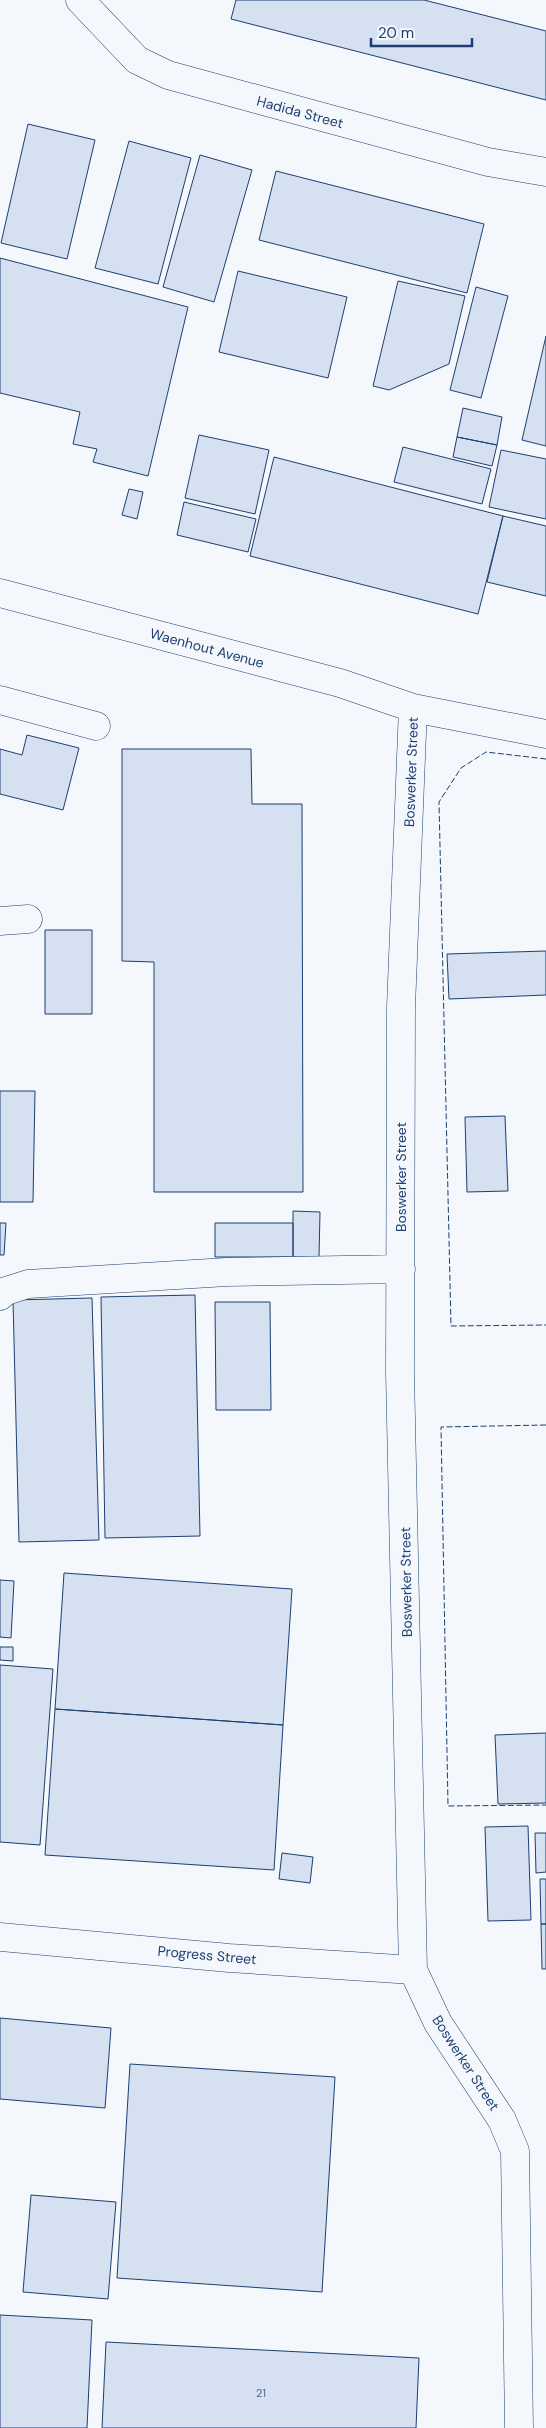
<svg xmlns="http://www.w3.org/2000/svg" width="546" height="2428" font-family="'DM Sans',sans-serif">
	<rect width="100%" height="100%" fill="#f4f7fb"/>
	<path fill="#d5e0f0" stroke="#1d3f73" d="M236,0H424L546,31V100L231,19Z
		M28,124L95,140L67,259L1,243Z
		M129,141L191,158L158,284L95,268Z
		M200,155L252,170L214,302L163,287Z
		M276,171L484,224L467,293L259,240Z
		M0,258L188,307L148,476L93,462L97,449L73,444L80,412L0,393Z
		M238,271L347,297L328,378L219,352Z
		M398,281L465,296L449,364L389,390L373,386Z
		M476,287L508,296L481,398L450,390Z
		M546,336V446L522,440Z
		M463,408L502,417L497,445L457,437Z
		M199,435L269,450L255,514L185,498Z
		M457,437L497,445L492,466L453,457Z
		M403,447L491,469L482,504L394,482Z
		M501,450L546,459V519L489,507Z
		M274,457L503,516L478,614L250,556Z
		M129,489L143,492L137,519L122,515Z
		M184,502L256,519L248,552L177,535Z
		M503,516L546,526V596L487,582Z
		M27,735L79,748L63,810L0,794V749L22,755Z
		M122,749H251L252,804H302L303,1192H154V962L122,961Z
		M45,930H92V1014H45Z
		M546,951V995L449,999L447,954Z
		M0,1091H35L33,1202H0Z
		M505,1116L508,1191L467,1192L465,1117Z
		M293,1211L320,1212L319,1257H293Z
		M0,1223H6L4,1255H0Z
		M215,1223H293V1257H215Z
		M195,1295L200,1536L105,1538L101,1297Z
		M92,1298L99,1540L19,1542L13,1300Z
		M215,1302H270L271,1410H216Z
		M64,1573L292,1589L283,1725L55,1709Z
		M0,1580L14,1581L11,1638L0,1637Z
		M0,1647H13V1661L0,1660Z
		M0,1665L53,1669L40,1845L0,1842Z
		M55,1709L283,1725L274,1870L45,1855Z
		M546,1733V1803L498,1804L495,1735Z
		M528,1826L531,1920L488,1921L485,1827Z
		M535,1833H546V1872L536,1873Z
		M282,1853L313,1857L310,1883L279,1879Z
		M540,1879H546V1924H541Z
		M541,1924H546V1969H542Z
		M0,2018L111,2028L105,2108L0,2099Z
		M130,2064L335,2077L322,2292L117,2278Z
		M31,2195L116,2202L108,2299L23,2292Z
		M0,2315L92,2320L87,2428H0Z
		M106,2342L419,2358L416,2428H102Z"/>
	<g fill="none" stroke-linecap="round" stroke-linejoin="round">
		<g stroke="#1d3f73" stroke-width="29">
			<path id="minor" d="M80,0L137,60L168,75L488,162L546,172
				M0,593L340,683L413,708L546,734
				M0,700L96,726
				M413,708L401,1007L400,1373L413,1970L438,2023L502,2120L515,2151L519,2428
				M0,921L28,919
				M0,1296L6,1291L28,1284L227,1272L401,1269
				M0,1937L229,1958L413,1970"/>
		</g>
		<use href="#minor" stroke="#f4f7fb" stroke-width="28"/>
		<path stroke="#1d3f73" stroke-width="1" stroke-dasharray="6 2.5" stroke-linecap="butt" d="M546,759L486,752L461,768L439,802L451,1326L546,1325
			M546,1425L441,1427L448,1806L546,1805"/>
	</g>
	<g text-anchor="middle" dominant-baseline="central" stroke-width="4" stroke-linejoin="round" paint-order="stroke">
		<g font-size="11" fill="#4b6792">
			<text x="261" y="2393">21</text>
		</g>
		<g font-size="14" fill="#1d3f73" stroke="#f4f7fb">
			<text transform="translate(300 112) rotate(15)">Hadida Street</text>
			<text transform="translate(207 648) rotate(15)">Waenhout Avenue</text>
			<text transform="translate(411 772) rotate(-88)">Boswerker Street</text>
			<text transform="translate(401 1177) rotate(-90)">Boswerker Street</text>
			<text transform="translate(406 1582) rotate(-91)">Boswerker Street</text>
			<text transform="translate(207 1955) rotate(5)">Progress Street</text>
			<text transform="translate(466 2063) rotate(57)">Boswerker Street</text>
		</g>
	</g>
	<path d="M371 38v8h101v-8" fill="none" stroke="#1d3f73" stroke-width="2.5"/>
	<text x="378" y="38" font-size="15" fill="#1d3f73" stroke="#f4f7fb" stroke-width="4" paint-order="stroke">20 m</text>
</svg>
